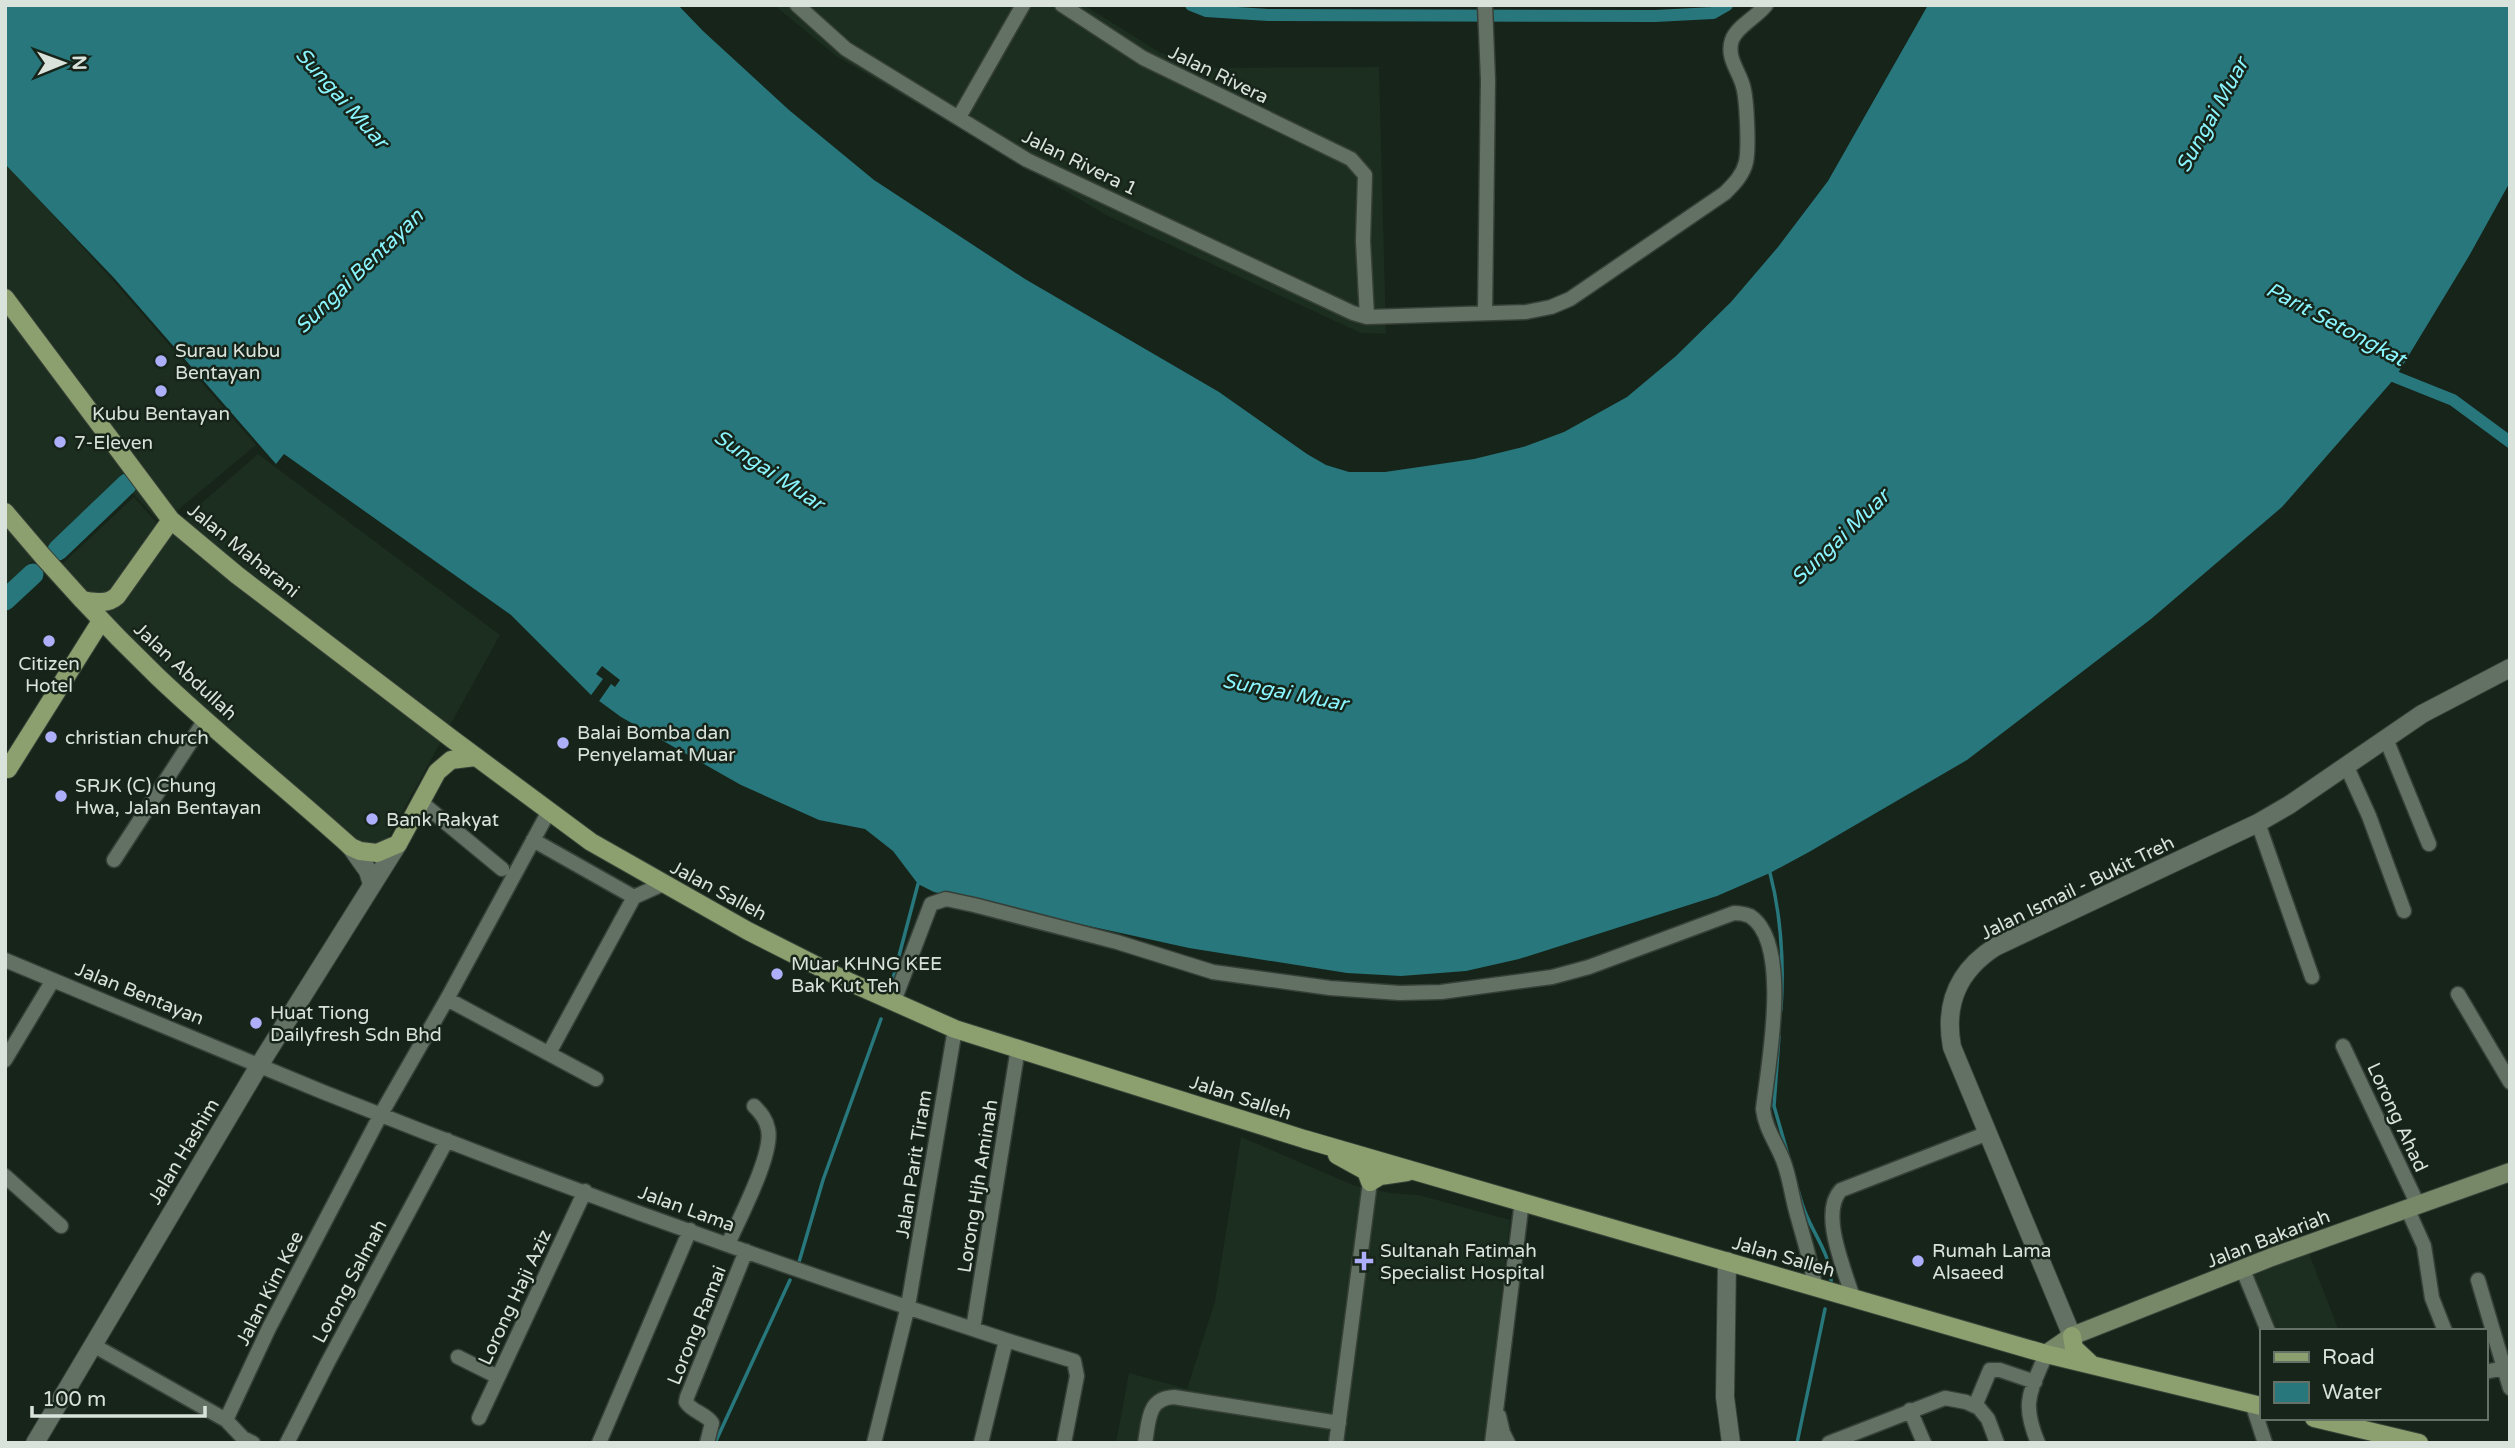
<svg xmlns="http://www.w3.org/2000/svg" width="2515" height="1448" viewBox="0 0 2515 1448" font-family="'Varela Round',sans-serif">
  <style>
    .built { fill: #1c2e1f }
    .water { fill: #27777d }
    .pier { fill: #172419 }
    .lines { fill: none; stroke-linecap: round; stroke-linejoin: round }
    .stream { stroke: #27777d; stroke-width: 3.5 }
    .canal { stroke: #27777d; stroke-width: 12 }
    .river { stroke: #27777d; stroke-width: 21 }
    .minor-casing { stroke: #374038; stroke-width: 17 }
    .tertiary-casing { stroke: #374038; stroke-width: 20 }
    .secondary-casing { stroke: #374038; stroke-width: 20 }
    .primary-casing { stroke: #374038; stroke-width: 20 }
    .minor { stroke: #627164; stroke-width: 14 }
    .tertiary { stroke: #627164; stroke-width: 18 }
    .secondary { stroke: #778869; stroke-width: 18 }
    .primary { stroke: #8c9f6e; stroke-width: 18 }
    .poi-dot { fill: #adaffb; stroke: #172419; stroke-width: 2.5 }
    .labels { text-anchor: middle; stroke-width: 5; stroke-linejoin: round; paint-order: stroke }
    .street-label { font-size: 19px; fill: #dae3db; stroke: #172419 }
    .poi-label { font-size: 19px; fill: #dae3db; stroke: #172419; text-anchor: start }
    .water-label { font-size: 21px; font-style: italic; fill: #8af5fe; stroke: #172419 }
  </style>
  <rect width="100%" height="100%" fill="#172419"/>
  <path class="built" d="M774 5H1084L1159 52 1199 68 1379 67 1386 334 1361 333 1108 216 836 56Z
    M5 162 118 286 256 445 161 524 119 478 5 587Z
    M258 454 500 635 386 841 365 846 343 830 186 692 102 611 60 566 134 497 169 537 189 514Z
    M1241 1137 1353 1185 1390 1193 1419 1195 1510 1220 1485 1443H1116L1129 1373 1187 1389 1215 1301Z
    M2308 1251 2339 1331H2273L2250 1274Z"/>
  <path class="water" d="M5 5H678L703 31 789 110 874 180 1025 279 1219 392 1307 454 1326 465 1349 472H1385L1474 459 1523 447 1564 432 1627 397 1676 356 1731 302 1778 247 1828 181 1928 5H2510V182L2469 256 2395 378 2282 507 2151 619 1967 760 1809 852 1770 873 1717 896 1519 959 1466 971 1401 976 1347 973 1189 948 934 892 918 884 893 851 865 829 819 820 741 785 621 717 591 695 511 615 284 454 276 464 114 278 5 164Z"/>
  <path class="pier" d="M602 666 620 680 615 687 611 684 597 704 589 698 603 679 596 674Z"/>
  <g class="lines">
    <path class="stream" d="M1770 873C1782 919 1784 963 1781 1010
      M891 986 918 884
      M1779 1036 1774 1106 1788 1155
      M1798 1190C1800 1197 1802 1205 1805 1212 1814 1235 1832 1257 1831 1282
      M799 1262 823 1180 881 1019
      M715 1443 790 1280
      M1797 1443 1825 1309"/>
    <path class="canal" d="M1191 5 1206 11 1268 15 1655 16 1713 13 1727 5
      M2383 372 2453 400 2510 442"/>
    <path class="river" d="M58 550 127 484
      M5 600 33 574"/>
    <g class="minor-casing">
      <path id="minor" d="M797 5 846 49 1027 160 1353 313 1367 317 1526 312 1551 307 1570 299 1725 193C1734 184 1743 175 1746 162 1749 148 1747 100 1743 86 1739 71 1726 57 1732 40 1737 26 1757 17 1766 5
        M1062 5 1143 58 1351 159 1365 175 1363 241 1367 317
        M959 117 1023 5
        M1485 313 1488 80 1485 5
        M2386 739 2429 844
        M2346 765 2369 816 2404 911
        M422 803 502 869
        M2258 823 2312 977
        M533 840 634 897
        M114 860 205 720
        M5 960C111 1004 217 1049 323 1092 548 1182 776 1265 1006 1340L981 1443
        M2458 994 2510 1082
        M447 999 596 1079
        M894 1001 931 904 946 899 974 905 1117 942 1213 972 1330 988 1400 993 1441 992 1552 977 1589 967 1734 913C1739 913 1745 914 1750 916 1792 943 1768 1066 1763 1109 1765 1128 1776 1142 1783 1160 1789 1175 1791 1191 1795 1207 1802 1234 1811 1259 1815 1287
        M2343 1046 2418 1205
        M549 1053 634 897 663 884
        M5 1060 53 980
        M5 1176 61 1226
        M2407 1208 2424 1246 2432 1298 2445 1331
        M728 1244C739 1219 774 1153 768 1129 766 1119 761 1113 754 1106
        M2243 1270 2268 1331
        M2478 1280 2510 1388
        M1853 1298C1845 1270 1819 1213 1841 1190L1988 1133
        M973 1329 1018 1048
        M1006 1340 1074 1361 1077 1376 1064 1443
        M93 1345 226 1420 243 1438 253 1443
        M458 1357 498 1377
        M2485 1372 2504 1368
        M2252 1403 2265 1443
        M1975 1406 1990 1370H2000L2035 1382
        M1910 1410 1924 1443
        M1499 1416 1503 1433 1508 1443
        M479 1418 585 1191
        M226 1420 269 1328 381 1114 447 999 549 811
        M287 1443 328 1362 447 1140
        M599 1443 690 1230
        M707 1443 712 1423C705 1413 692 1412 686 1402L687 1397 746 1251
        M874 1443 908 1306 955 1029
        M1145 1443C1149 1422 1147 1398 1174 1397L1339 1423
        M1336 1443 1370 1182
        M1492 1443 1522 1201
        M1829 1443 1945 1398 1966 1402 1979 1408 1988 1419 1997 1443
        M2038 1443C2021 1402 2030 1393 2046 1354"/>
    </g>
    <g class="tertiary-casing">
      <path id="tertiary" d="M351 847 368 871 372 884
        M1727 1261 1725 1397 1731 1443
        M2072 1336 1952 1047C1944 1004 1958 971 1995 947L2258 823 2289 805 2422 714 2510 668
        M35 1443 260 1064 398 844"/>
    </g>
    <g class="secondary-casing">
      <path id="secondary" d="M2046 1354 2072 1336 2272 1257 2510 1172"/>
    </g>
    <g class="primary-casing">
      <path id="primary" d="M5 298 171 520 237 575 452 739 591 842 748 931 845 980 955 1029 1304 1139 2046 1354 2261 1406
        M5 512C53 570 104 625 158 677 220 736 288 790 351 847L360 851 377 853 398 844 437 772 451 760 475 757
        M82 600C95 602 107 605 117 596L171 520
        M5 767 8 769 101 621
        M1337 1155 1366 1171 1370 1182 1380 1176 1407 1172
        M2072 1336 2074 1348 2090 1363
        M2314 1418 2419 1443"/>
    </g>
    <use href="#minor" class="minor"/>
    <use href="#tertiary" class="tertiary"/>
    <use href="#secondary" class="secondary"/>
    <use href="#primary" class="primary"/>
  </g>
  <g class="poi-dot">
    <circle cx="161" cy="361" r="7"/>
    <circle cx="161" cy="391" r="7"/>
    <circle cx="60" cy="442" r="7"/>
    <circle cx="49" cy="641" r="7"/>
    <circle cx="51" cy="737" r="7"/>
    <circle cx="563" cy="743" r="7"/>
    <circle cx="61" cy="796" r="7"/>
    <circle cx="372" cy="819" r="7"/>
    <circle cx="777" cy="974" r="7"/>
    <circle cx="256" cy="1023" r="7"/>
    <path d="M1360.5 1250.5h7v7h7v7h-7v7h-7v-7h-7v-7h7z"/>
    <circle cx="1918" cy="1261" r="7"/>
  </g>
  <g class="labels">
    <g class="street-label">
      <text transform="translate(1219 74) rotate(26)" y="7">Jalan Rivera</text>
      <text transform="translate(1080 162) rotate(26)" y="7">Jalan Rivera 1</text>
      <text transform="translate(244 550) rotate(39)" y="7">Jalan Maharani</text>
      <text transform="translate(186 671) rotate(43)" y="7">Jalan Abdullah</text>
      <text transform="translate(2077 887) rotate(-26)" y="7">Jalan Ismail - Bukit Treh</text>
      <text transform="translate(719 890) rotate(28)" y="7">Jalan Salleh</text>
      <text transform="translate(140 993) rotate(22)" y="7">Jalan Bentayan</text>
      <text transform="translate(1241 1097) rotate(18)" y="7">Jalan Salleh</text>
      <text transform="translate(2398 1117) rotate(65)" y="7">Lorong Ahad</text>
      <text transform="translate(183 1151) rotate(-59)" y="7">Jalan Hashim</text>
      <text transform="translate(913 1164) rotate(-81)" y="7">Jalan Parit Tiram</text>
      <text transform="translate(977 1186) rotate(-81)" y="7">Lorong Hjh Aminah</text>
      <text transform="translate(687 1208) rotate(20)" y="7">Jalan Lama</text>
      <text transform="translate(2268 1238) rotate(-21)" y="7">Jalan Bakariah</text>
      <text transform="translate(1784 1256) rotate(16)" y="7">Jalan Salleh</text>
      <text transform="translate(349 1281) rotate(-62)" y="7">Lorong Salmah</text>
      <text transform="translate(269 1288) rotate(-63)" y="7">Jalan Kim Kee</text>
      <text transform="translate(514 1297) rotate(-65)" y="7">Lorong Haji Aziz</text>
      <text transform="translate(696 1325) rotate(-68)" y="7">Lorong Ramai</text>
    </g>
    <g class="poi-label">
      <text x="175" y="357">Surau Kubu<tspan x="175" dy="22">Bentayan</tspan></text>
      <text x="161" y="420" text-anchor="middle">Kubu Bentayan</text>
      <text x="74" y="449">7-Eleven</text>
      <text x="49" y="670" text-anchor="middle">Citizen<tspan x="49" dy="22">Hotel</tspan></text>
      <text x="577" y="739">Balai Bomba dan<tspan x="577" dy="22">Penyelamat Muar</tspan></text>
      <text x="65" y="744">christian church</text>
      <text x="75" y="792">SRJK (C) Chung<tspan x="75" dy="22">Hwa, Jalan Bentayan</tspan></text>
      <text x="386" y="826">Bank Rakyat</text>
      <text x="791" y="970">Muar KHNG KEE<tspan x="791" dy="22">Bak Kut Teh</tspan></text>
      <text x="270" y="1019">Huat Tiong<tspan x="270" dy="22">Dailyfresh Sdn Bhd</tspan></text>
      <text x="1380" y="1257">Sultanah Fatimah<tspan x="1380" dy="22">Specialist Hospital</tspan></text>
      <text x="1932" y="1257">Rumah Lama<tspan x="1932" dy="22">Alsaeed</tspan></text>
    </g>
    <g class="water-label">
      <text transform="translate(342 98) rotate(48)" y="7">Sungai Muar</text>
      <text transform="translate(2212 115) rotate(-61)" y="7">Sungai Muar</text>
      <text transform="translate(359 271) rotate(-44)" y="7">Sungai Bentayan</text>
      <text transform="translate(2336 324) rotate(28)" y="7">Parit Setongkat</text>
      <text transform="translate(769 470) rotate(34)" y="7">Sungai Muar</text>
      <text transform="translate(1840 537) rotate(-44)" y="7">Sungai Muar</text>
      <text transform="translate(1285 692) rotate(11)" y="7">Sungai Muar</text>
    </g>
  </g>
  <rect width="2515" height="1448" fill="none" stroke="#dae3db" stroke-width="14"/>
  <rect x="2260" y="1329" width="228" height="91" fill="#172419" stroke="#657067" stroke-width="2"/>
  <rect x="2274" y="1352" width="35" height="10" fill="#8c9f6e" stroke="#657067" stroke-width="2"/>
  <text x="2322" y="1364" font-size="21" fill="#dae3db">Road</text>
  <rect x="2274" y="1382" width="35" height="21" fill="#27777d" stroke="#657067" stroke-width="2"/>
  <text x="2322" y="1399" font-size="21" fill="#dae3db">Water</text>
  <g transform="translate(63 63) rotate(89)" stroke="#172419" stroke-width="5" paint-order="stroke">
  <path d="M0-5L12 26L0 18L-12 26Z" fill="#dae3db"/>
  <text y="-10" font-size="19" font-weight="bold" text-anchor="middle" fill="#dae3db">N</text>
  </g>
  <path d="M32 1406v10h173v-10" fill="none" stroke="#dae3db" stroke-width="3.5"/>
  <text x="42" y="1406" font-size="21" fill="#dae3db" stroke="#172419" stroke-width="5" paint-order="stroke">100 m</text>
</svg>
